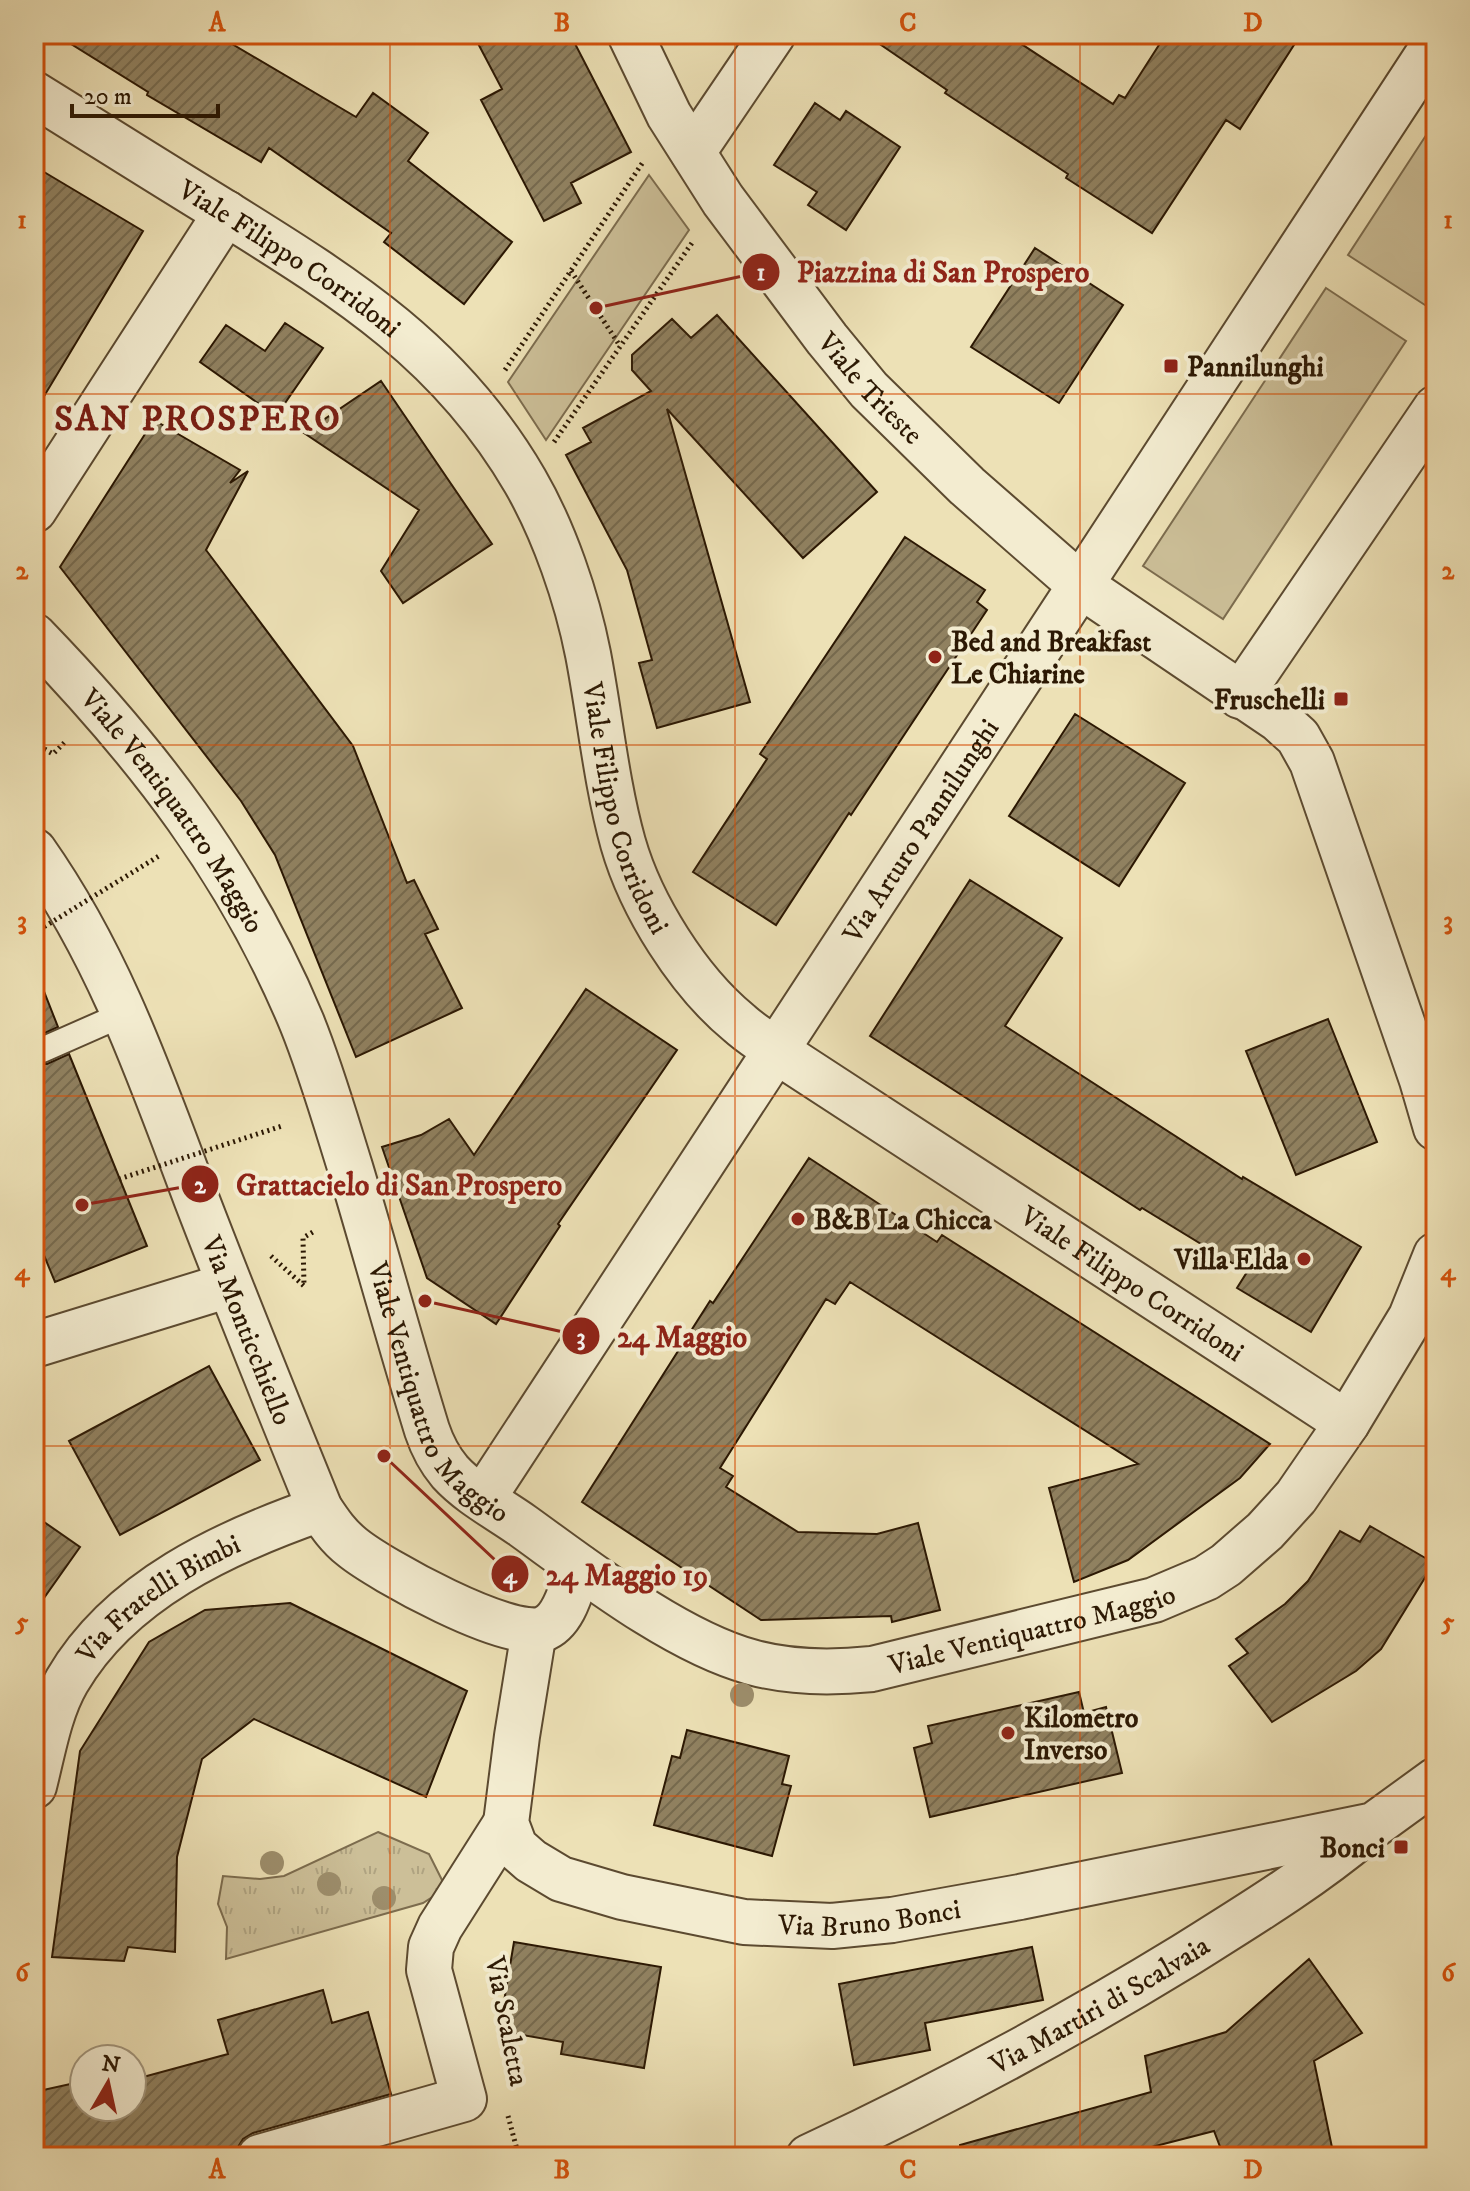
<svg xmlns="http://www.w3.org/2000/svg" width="1470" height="2191" viewBox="0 0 1470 2191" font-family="'IM FELL DW Pica',serif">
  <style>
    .green { fill: #ccbf98; stroke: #7c6c4e; stroke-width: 2 }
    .park { fill: url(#park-tufts); stroke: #7c6c4e; stroke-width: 2 }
    .building { fill: url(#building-hatch); stroke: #2c1803; stroke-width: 2 }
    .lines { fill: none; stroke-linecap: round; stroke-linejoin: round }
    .lane-casing { stroke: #5c4a30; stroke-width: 28 }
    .street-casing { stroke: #5c4a30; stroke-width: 48 }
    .path { stroke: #2c1803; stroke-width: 5; stroke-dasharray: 2 4; stroke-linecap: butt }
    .lane { stroke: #f3ecd0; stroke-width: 24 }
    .street { stroke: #f3ecd0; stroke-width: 44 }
    .path-bridge { stroke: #2c1803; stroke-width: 5; stroke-dasharray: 2 4; stroke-linecap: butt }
    .tree { fill: #9d8e6c }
    .grid { fill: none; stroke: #d5520b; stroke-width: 2; stroke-opacity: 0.55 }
    .poi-dot { fill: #8f2418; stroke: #f3ecd0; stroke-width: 3 }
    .labels { text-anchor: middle; stroke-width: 8; stroke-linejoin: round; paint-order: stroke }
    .street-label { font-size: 28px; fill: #2c1803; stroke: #f3ecd0 }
    .poi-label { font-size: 28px; font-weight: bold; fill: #2c1803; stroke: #f3ecd0; text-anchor: start }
    .district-label { font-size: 36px; font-weight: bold; letter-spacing: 2px; fill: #7a1f14; stroke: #f3ecd0 }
    .leader { fill: none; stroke: #8f2418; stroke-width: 3 }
    .callout-dot { fill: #8f2418; stroke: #f3ecd0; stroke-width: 3 }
    .mark-label { font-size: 24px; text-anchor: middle; font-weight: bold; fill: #fff }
    .callout-label { font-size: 30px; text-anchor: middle; font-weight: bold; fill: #8f2418; stroke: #f3ecd0; stroke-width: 8; stroke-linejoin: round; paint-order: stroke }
    .neatline { fill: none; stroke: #d5520b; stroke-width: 3 }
    .grid-label { font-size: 26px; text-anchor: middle; font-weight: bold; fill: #d5520b }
  </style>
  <defs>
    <pattern id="park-tufts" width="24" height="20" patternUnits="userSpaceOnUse" patternTransform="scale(2)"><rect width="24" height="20" fill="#ccbf98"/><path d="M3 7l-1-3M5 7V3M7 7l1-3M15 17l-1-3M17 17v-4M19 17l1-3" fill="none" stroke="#afa381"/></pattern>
    <pattern id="building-hatch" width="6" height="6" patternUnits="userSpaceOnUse" patternTransform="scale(2)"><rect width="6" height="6" fill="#908160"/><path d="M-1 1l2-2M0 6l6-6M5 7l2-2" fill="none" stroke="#76694d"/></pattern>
  </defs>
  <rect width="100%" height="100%" fill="#ede1b6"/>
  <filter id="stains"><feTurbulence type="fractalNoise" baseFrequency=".0025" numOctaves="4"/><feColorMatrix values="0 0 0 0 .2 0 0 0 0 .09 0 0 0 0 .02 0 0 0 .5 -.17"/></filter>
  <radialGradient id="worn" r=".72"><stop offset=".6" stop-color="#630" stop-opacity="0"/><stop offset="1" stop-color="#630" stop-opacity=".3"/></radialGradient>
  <path class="green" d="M1436 120V296L1428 307 1348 255Z
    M649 175 689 230 546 440 508 382Z
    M1326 288 1406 341 1223 619 1143 566Z"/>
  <path class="park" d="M378 1832 429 1854 444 1884 437 1894 423 1903 226 1959 227 1927 218 1904 223 1876 260 1879 284 1876Z"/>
  <path class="building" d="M55 34H215L356 117 373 93 428 133 408 161 512 242 464 304 384 242 391 233 269 148 261 162 147 95 148 92Z
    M473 34H570L631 152 571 183 581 203 544 221 481 100 502 89Z
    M865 34H1006L1113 104 1119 95 1125 98 1166 34H1301L1240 129 1226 120 1152 233 1066 178 1068 174 945 93 947 90Z
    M815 103 840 120 846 111 900 147 846 230 808 205 817 192 774 165Z
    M34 166 143 231 34 413Z
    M1035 248 1123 305 1059 403 971 347Z
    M717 315 877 492 803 558 667 409 750 702 657 728 639 663 652 660 627 570 566 455 591 442 583 428 651 391 632 370V355L672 319 691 338Z
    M285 323 323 348 276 416 200 362 226 325 265 351Z
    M381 381 492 544 403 603 381 571 419 510 304 433Z
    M154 420 240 470 230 483 248 471 206 550 353 746 407 883 414 880 438 929 425 934 462 1008 356 1057 275 855 241 801 60 567Z
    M905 537 985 590 977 602 987 610 851 815 849 813 776 925 693 872 767 759 760 754Z
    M1075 714 1185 783 1119 886 1009 816Z
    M970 880 1062 938 1005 1026 1242 1179 1243 1177 1361 1247 1311 1332 1237 1288 1247 1272 1142 1208 1140 1210 870 1036Z
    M36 971 58 1027 34 1038V972Z
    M586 989 677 1050 558 1224 560 1226 496 1324 427 1278 382 1147 421 1135 449 1119 474 1155Z
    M1328 1019 1377 1142 1296 1175 1246 1051Z
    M69 1054 147 1246 55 1282 34 1231V1063L47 1064Z
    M809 1158 937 1242 942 1235 1270 1444 1240 1478 1128 1560 1074 1582 1049 1488 1138 1464 850 1282 835 1304 826 1299 720 1468 733 1476 726 1487 798 1532 877 1534 918 1523 940 1610 892 1622 891 1616 761 1620 582 1502 710 1301 713 1303Z
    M209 1366 260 1460 120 1535 69 1441Z
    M34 1515 80 1547 34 1612Z
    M1370 1526 1434 1563 1381 1649 1356 1671 1272 1722 1229 1666 1248 1653 1236 1639 1285 1604 1308 1581 1340 1531 1360 1542Z
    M290 1603 467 1691 426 1797 254 1719 202 1759 177 1857 175 1952 128 1947 124 1961 52 1957 80 1751 149 1642 205 1610Z
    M1079 1692 1084 1713 1106 1707 1122 1773 930 1817 914 1748 932 1743 928 1726Z
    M687 1730 789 1756 782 1784 791 1786 772 1856 654 1825 672 1756 680 1758Z
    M514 1942 661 1967 644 2068 561 2054 563 2042 499 2031Z
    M1032 1947 1043 2000 925 2023 930 2050 854 2065 839 1984Z
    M1309 1959 1362 2033 1314 2061 1334 2157H1224L1214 2131 1113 2157H961L960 2145 1151 2092 1145 2056 1226 2032Z
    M323 1990 332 2023 368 2012 391 2094 253 2133 243 2139 238 2147 201 2157H45L34 2108V2092L84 2081V2107H132V2080L228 2054 218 2020Z"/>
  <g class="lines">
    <g class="lane-casing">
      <path id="lane" d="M42 1050 126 1013"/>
    </g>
    <g class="street-casing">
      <g id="street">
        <path id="s1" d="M630 34 669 115 723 200 827 339 869 390 967 486 1080 585 1278 719 1298 737 1312 762 1422 1080 1436 1128"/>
        <path id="s2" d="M34 94C97 133 160 173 224 212 346 288 450 352 525 481 554 531 577 598 588 654 600 716 606 782 623 843 641 906 688 981 739 1023 750 1033 763 1041 775 1050L1347 1423"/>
        <path d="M693 152 773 34"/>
        <path d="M34 510 226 213"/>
        <path id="s3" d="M34 636C147 753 239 871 302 1023 321 1070 335 1119 350 1167 376 1254 400 1342 427 1430 432 1445 439 1459 450 1472 470 1494 499 1509 523 1526 587 1572 675 1641 751 1662 790 1673 832 1673 872 1669L1154 1600 1206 1578 1226 1565 1265 1531 1296 1497 1347 1423 1411 1317 1436 1255"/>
        <path d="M1240 696 1436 408"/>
        <path id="s4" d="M34 851C110 959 150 1076 196 1198 236 1302 278 1406 320 1509 330 1524 338 1536 352 1547 380 1570 509 1641 543 1629 565 1621 572 1586 579 1567"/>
        <path d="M34 1345 229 1285"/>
        <path id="s5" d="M483 1498 1436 42"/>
        <path id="s6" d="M534 1631 517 1736 506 1823 515 1847 531 1861 561 1879 622 1897 744 1922 832 1926 892 1920 1020 1897 1374 1825 1436 1780"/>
        <path id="s7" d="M34 1786C43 1751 49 1712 67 1681 120 1590 225 1542 320 1509"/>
        <path d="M260 2157 464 2099 429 1970 431 1947 440 1927 506 1823"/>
        <path id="s8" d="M809 2157C938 2097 1063 2030 1184 1956 1246 1917 1309 1879 1365 1832"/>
      </g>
    </g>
    <path class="path" d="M571 271 620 346
      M505 370 643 162
      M554 442 694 240
      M34 743 53 754 65 742
      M271 1256 304 1286 303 1238 316 1230
      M508 2116 519 2157"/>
    <use href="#lane" class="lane"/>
    <use href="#street" class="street"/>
    <path class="path-bridge" d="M34 933 159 856
      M119 1179 282 1126"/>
  </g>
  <g class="tree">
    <circle cx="742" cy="1695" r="12"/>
    <circle cx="272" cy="1863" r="12"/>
    <circle cx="329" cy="1884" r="12"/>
    <circle cx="384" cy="1898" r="12"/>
  </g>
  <path class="grid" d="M390 34V2157M735 34V2157M1080 34V2157M34 394H1436M34 745H1436M34 1096H1436M34 1446H1436M34 1796H1436"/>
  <g class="poi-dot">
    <rect x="1163" y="358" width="16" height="16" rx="4"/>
    <circle cx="935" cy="657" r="8"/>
    <rect x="1333" y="691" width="16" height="16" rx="4"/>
    <circle cx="798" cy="1219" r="8"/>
    <circle cx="1304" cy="1259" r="8"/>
    <circle cx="1008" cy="1733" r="8"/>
    <rect x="1393" y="1839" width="16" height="16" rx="4"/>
  </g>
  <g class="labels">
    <g class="street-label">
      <text dy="10" stroke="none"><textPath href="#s2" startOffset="304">Viale Filippo Corridoni</textPath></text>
      <text dy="10" stroke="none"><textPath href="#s1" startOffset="430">Viale Trieste</textPath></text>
      <text dy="10" stroke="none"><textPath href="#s2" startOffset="976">Viale Filippo Corridoni</textPath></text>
      <text dy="10" stroke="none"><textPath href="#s3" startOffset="224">Viale Ventiquattro Maggio</textPath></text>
      <text dy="10" stroke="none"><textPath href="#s5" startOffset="798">Via Arturo Pannilunghi</textPath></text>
      <text dy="10" stroke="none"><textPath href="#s2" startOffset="1698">Viale Filippo Corridoni</textPath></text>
      <text dy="10" stroke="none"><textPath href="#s4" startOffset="526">Via Monticchiello</textPath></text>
      <text dy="10" stroke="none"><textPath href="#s3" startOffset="872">Viale Ventiquattro Maggio</textPath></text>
      <text dy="10" stroke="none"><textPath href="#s7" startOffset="236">Via Fratelli Bimbi</textPath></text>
      <text dy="10" stroke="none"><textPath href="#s3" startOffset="1592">Viale Ventiquattro Maggio</textPath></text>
      <text dy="10" stroke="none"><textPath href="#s6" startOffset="590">Via Bruno Bonci</textPath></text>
      <text dy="10" stroke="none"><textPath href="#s8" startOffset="328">Via Martiri di Scalvaia</textPath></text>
      <text transform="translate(508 2021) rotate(79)" y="10">Via Scaletta</text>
    </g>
    <g class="poi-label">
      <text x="1187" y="376">Pannilunghi</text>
      <text x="951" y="651">Bed and Breakfast<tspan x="951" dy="32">Le Chiarine</tspan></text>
      <text x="1325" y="709" text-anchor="end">Fruschelli</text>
      <text x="814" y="1229">B&amp;B La Chicca</text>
      <text x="1288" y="1269" text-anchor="end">Villa Elda</text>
      <text x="1024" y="1727">Kilometro<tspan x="1024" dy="32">Inverso</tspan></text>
      <text x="1385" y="1857" text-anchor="end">Bonci</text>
    </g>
    <g class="district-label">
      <text x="198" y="430">SAN PROSPERO</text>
    </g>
  </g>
  <path class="leader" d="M596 308L761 272M82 1205L200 1184M425 1301L581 1336M384 1456L510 1574"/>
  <g class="callout-dot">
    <circle cx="596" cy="308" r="8"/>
    <circle cx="82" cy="1205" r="8"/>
    <circle cx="425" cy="1301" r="8"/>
    <circle cx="384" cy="1456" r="8"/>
    <circle cx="761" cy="272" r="20"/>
    <circle cx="200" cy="1184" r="20"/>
    <circle cx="581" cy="1336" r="20"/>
    <circle cx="510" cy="1574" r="20"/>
  </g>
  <g class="mark-label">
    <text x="761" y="280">1</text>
    <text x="200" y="1193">2</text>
    <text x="581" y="1345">3</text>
    <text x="510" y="1583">4</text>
  </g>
  <g class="callout-label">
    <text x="943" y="282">Piazzina di San Prospero</text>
    <text x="399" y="1195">Grattacielo di San Prospero</text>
    <text x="682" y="1347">24 Maggio</text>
    <text x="627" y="1585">24 Maggio 19</text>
  </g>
  <rect width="1470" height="2191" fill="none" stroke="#ede1b6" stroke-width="88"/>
  <g transform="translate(108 2083) rotate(9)"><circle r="38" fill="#f3ecd0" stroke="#a3977e" stroke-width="2"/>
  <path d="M0-6L14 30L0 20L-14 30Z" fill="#8f2418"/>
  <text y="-12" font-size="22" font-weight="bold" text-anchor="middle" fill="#2c1803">N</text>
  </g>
  <path d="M72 104v12h146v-12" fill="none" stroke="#2c1803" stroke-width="4"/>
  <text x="84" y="104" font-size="24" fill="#2c1803" stroke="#f3ecd0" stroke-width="6" paint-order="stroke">20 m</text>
  <rect x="44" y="44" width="1382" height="2103" class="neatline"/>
  <g class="grid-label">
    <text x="217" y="31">A</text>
    <text x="562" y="31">B</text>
    <text x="908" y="31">C</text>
    <text x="1253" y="31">D</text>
    <text x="22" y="228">1</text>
    <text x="1448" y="228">1</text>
    <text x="22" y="579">2</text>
    <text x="1448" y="579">2</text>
    <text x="22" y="929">3</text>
    <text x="1448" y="929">3</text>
    <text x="22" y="1280">4</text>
    <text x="1448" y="1280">4</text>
    <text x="22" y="1630">5</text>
    <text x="1448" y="1630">5</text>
    <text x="22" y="1981">6</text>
    <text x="1448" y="1981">6</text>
    <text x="217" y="2178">A</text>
    <text x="562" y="2178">B</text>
    <text x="908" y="2178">C</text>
    <text x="1253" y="2178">D</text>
  </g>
  <rect width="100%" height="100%" filter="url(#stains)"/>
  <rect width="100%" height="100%" fill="url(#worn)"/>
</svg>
